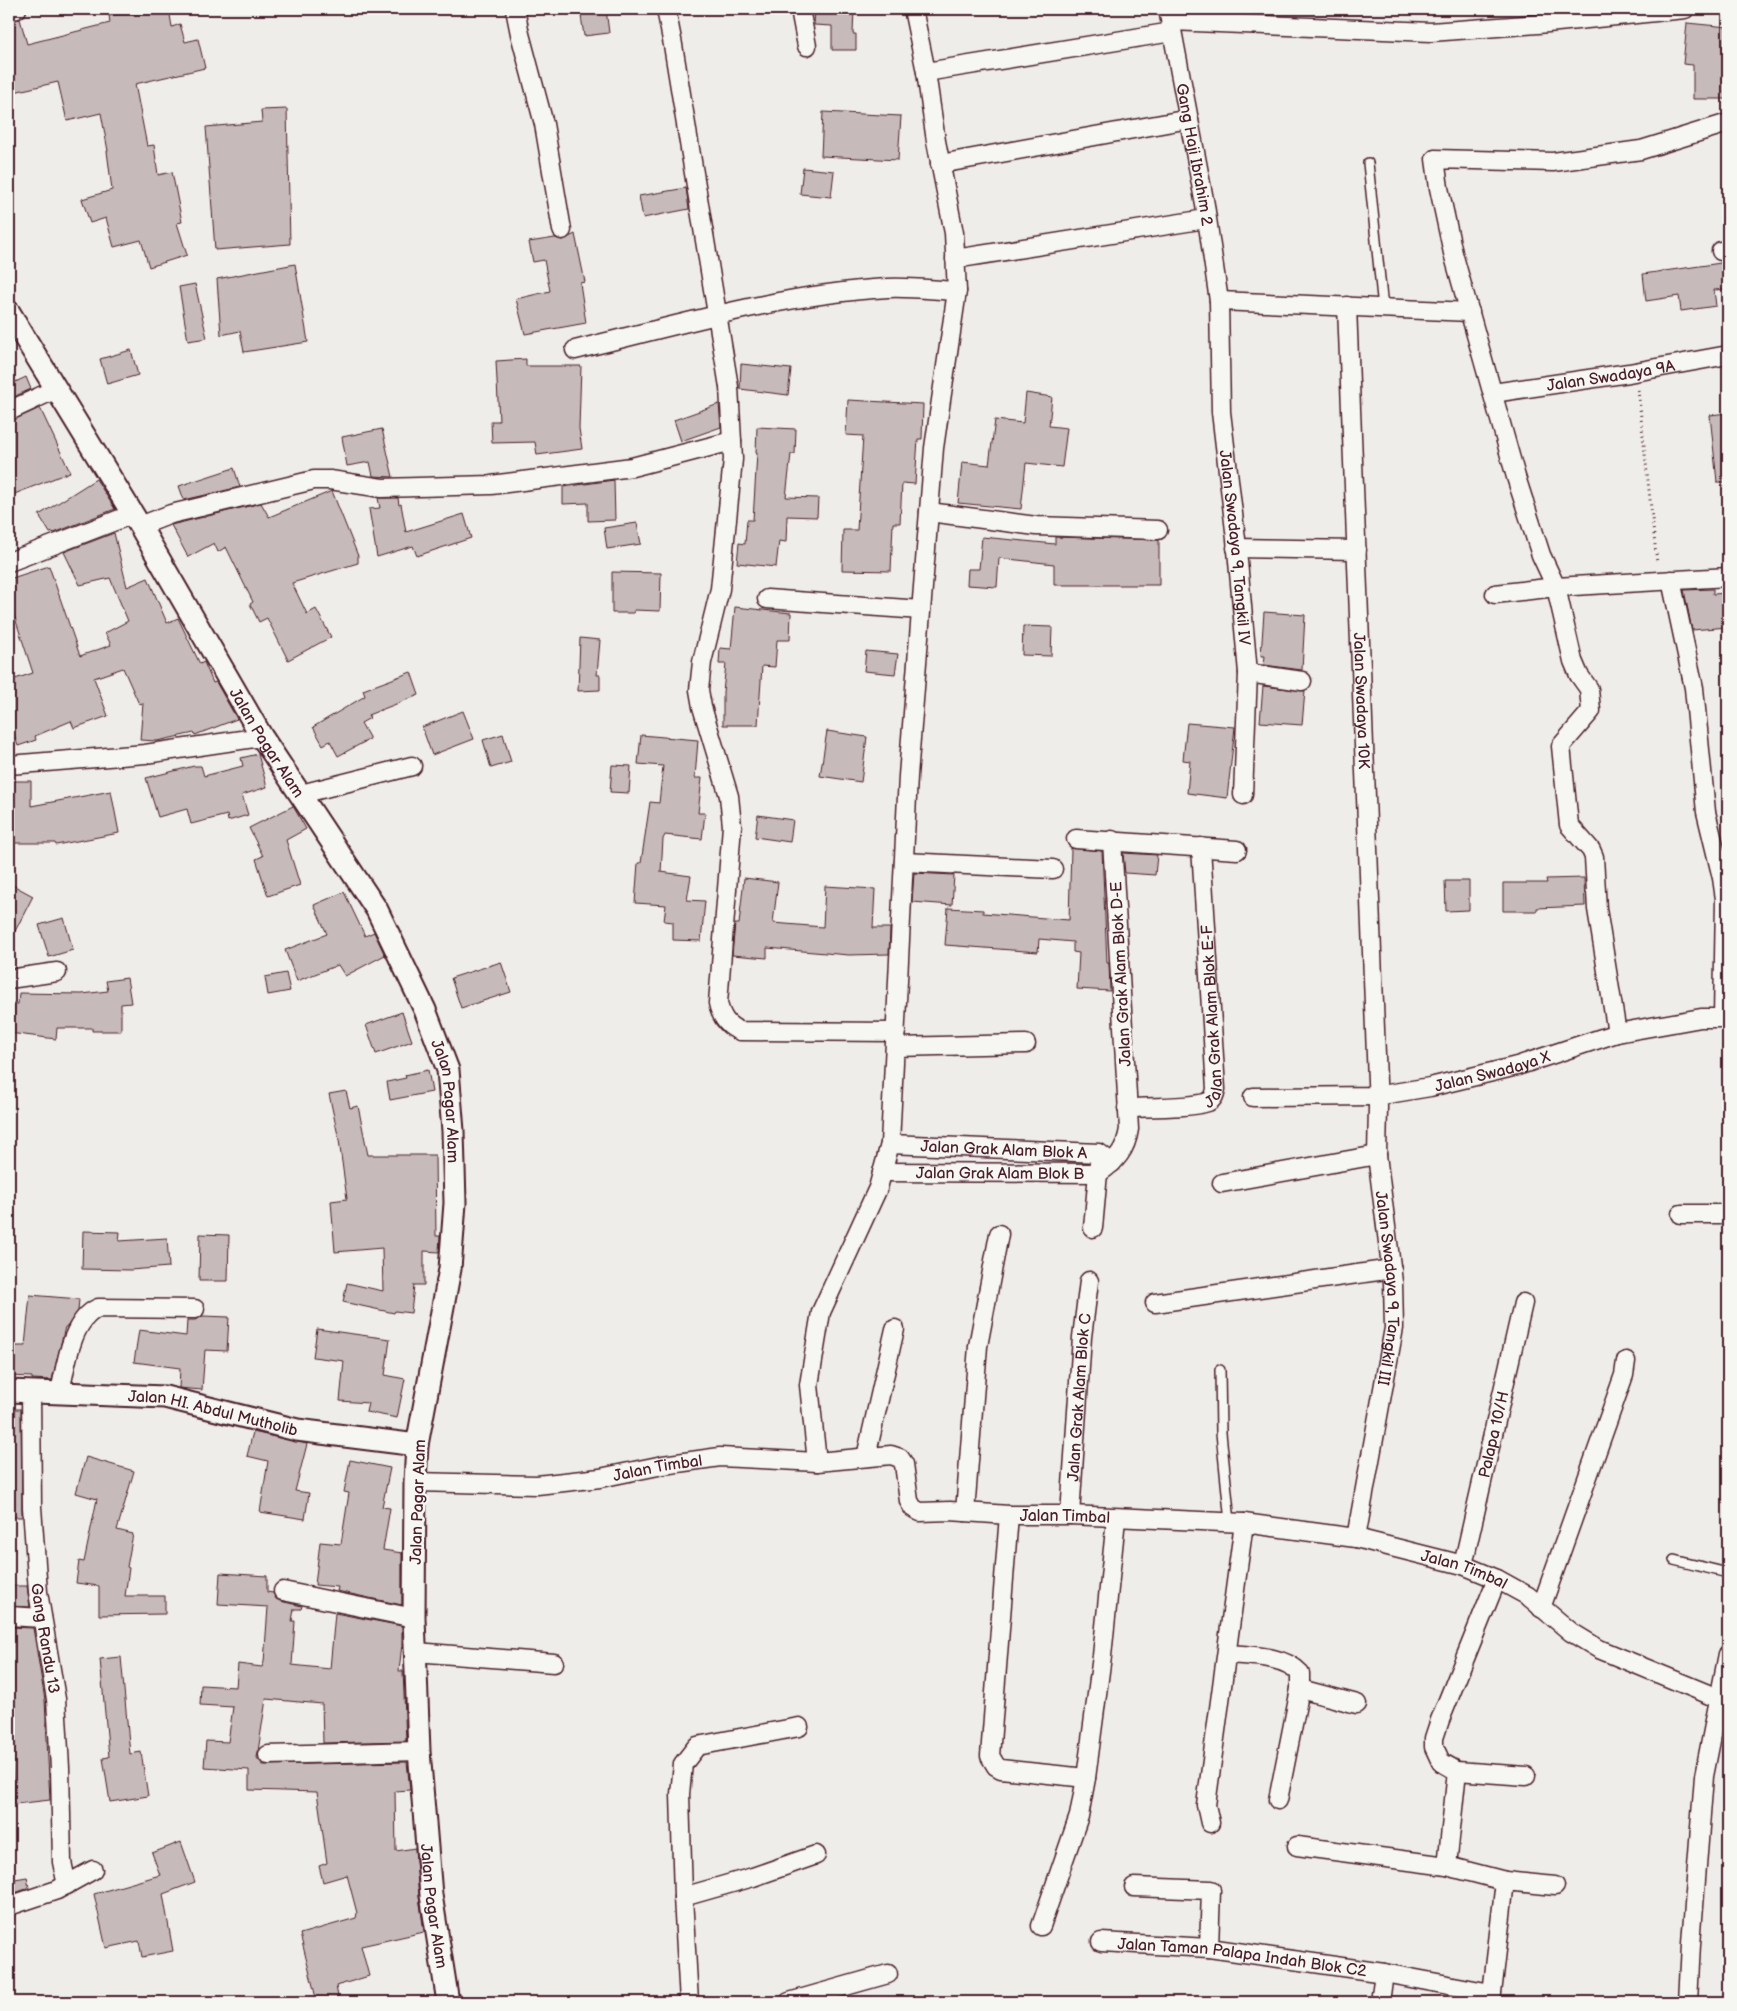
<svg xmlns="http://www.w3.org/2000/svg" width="1737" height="2011" viewBox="0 0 1737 2011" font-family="'Balsamiq Sans',sans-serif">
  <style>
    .building { fill: #c6babb; stroke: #4a1f2b }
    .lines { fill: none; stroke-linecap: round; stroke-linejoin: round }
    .service-casing { stroke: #4a1f2b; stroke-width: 12 }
    .minor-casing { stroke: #4a1f2b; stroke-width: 21 }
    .tertiary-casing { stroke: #4a1f2b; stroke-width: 25 }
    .path { stroke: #4a1f2b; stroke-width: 3; stroke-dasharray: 1 4; stroke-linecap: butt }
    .service { stroke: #f6f6f2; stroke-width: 9 }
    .minor { stroke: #f6f6f2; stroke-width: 18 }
    .tertiary { stroke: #f6f6f2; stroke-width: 21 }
    .labels { text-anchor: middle; stroke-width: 5; stroke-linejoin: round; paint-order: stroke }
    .street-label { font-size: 16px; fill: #4a1f2b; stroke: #f6f6f2 }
  </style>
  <rect width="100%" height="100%" fill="#efedea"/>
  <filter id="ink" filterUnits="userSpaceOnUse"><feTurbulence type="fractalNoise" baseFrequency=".02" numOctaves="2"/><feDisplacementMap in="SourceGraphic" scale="10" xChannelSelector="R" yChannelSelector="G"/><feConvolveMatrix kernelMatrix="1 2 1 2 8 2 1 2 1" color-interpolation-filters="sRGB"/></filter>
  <g filter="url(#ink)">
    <path class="building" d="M147 9H169L172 27 180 24 185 42 198 39 205 68 135 84 147 146 154 145 158 175 172 172 182 222 177 223 187 255 149 267 141 240 114 247 106 218 90 223 82 199 112 190 107 151H108L101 113 67 121 58 82 14 92 9 71V21L20 19 27 44 110 23 109 15 147 13Z
      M580 9H606L609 33 584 36Z
      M815 9H854L853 34H856V50H832V26L814 25Z
      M1687 23 1728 27V99H1693V65L1683 64Z
      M287 109 290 244 215 250 206 127 262 122 261 110Z
      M823 112 901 116 898 160 821 156Z
      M803 168 834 171 831 197 800 194Z
      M686 188 689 209 643 218 639 196Z
      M575 234 585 282 580 283 586 323 525 334 516 299 550 291 544 260 533 262 529 242 555 238 563 240Z
      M1728 262V289L1714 290 1716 306 1681 311 1679 296 1646 301 1643 274Z
      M295 264 308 342 244 352 240 331 221 335 217 279Z
      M195 284 207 338 188 341 179 287Z
      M131 350 138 375 107 384 100 359Z
      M526 359V366H581L579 428 582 449 537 455 535 442 492 443 491 421H499L496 361Z
      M741 364 791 369 788 395 740 389Z
      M26 377 31 389 9 399V385Z
      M1026 393 1052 397 1049 426 1067 428 1062 467 1026 463 1021 509 958 503 962 462 989 465 995 420 1023 423Z
      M848 400 923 404 922 439H918L915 484 902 483 900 523H893L891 571 842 570 843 530H857L863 436 846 435Z
      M719 404 721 427 681 441 674 420Z
      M40 408 70 472 12 495 9 486V422Z
      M1728 413V482H1717L1710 415Z
      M757 427 796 429 795 454H791L786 497 818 498 817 517 787 516 786 542 779 541 776 567 737 563 739 543 745 544 747 520H753L757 453H756Z
      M382 429 393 477 373 476 370 462 347 466 342 437Z
      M234 468 240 487 184 500 179 486Z
      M96 479 115 509 54 533 53 532 50 533 39 515Z
      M614 480 615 520 588 521V503L563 504V487Z
      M332 491 358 556V563L292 583 307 614 316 609 331 637 288 660 267 618 259 622 250 604 253 602 226 547 218 552 214 543 188 557 171 525 261 503 269 517Z
      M378 498H398L399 505 401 504 406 532 464 514 471 538 417 556 413 546 377 557 369 509 380 508Z
      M637 523 641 544 607 549 604 528Z
      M114 533 127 587 148 578 167 623 178 618 200 664 204 662 213 683 216 682 237 719 195 735 194 733 157 741 140 740 143 703 139 704 123 668 94 678 108 716 74 728 71 721 35 736 36 740 18 746 9 720V681L33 673 13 612 9 613V579L49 566 80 656 111 645 105 633 128 621 110 578 80 585 64 552Z
      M982 537 1055 544V537L1159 540V585H1054V564L999 558 997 587 967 585 968 569H979Z
      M612 572 661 573 660 611 634 610V613H612Z
      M1713 589V594L1728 593V627L1692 630 1684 590Z
      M735 607 791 613 790 640H777L775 667 762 666 758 725H723V692L726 664H719L720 648 731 649Z
      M1264 612 1305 615 1302 670 1264 665 1265 656H1261Z
      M1023 626 1052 627 1051 656 1022 655Z
      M580 638 600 640 597 675H600V690L578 691Z
      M866 651 898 654 895 674 864 671Z
      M411 672 419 695 368 715 370 718 361 723 370 739 338 756 330 741 323 745 313 727 365 696 363 690Z
      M1263 686 1305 691 1302 725 1260 722Z
      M463 711 474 739 432 755 422 727Z
      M1187 723 1235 727 1227 798 1187 793 1190 761 1183 760Z
      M827 731 867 737 861 782 820 776Z
      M503 734 511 762 491 768 483 740Z
      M641 735 698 740 695 778H702L698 813H705L702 839 665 835 663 839 661 872 691 876 687 900 705 901 701 941 673 940V922L664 921 666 905 635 903 638 863H641L650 802 659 803 663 766 638 764Z
      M258 754 267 787 242 795 248 815 228 821 227 815 191 824 187 809 158 817 146 778 194 766H201L204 776 243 766 241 758Z
      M612 765 631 766 629 793 610 792Z
      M9 781H31V806L111 791 119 833 56 845 55 843H9Z
      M293 806 306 829 286 840 300 885 268 896 256 859 263 856 249 828Z
      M758 815 793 820 790 842 755 837Z
      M1071 848 1102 851 1107 963H1109L1110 991 1077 989 1079 953 1073 952V942L1039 939 1038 952 945 945 948 908 983 910V913L1069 920Z
      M1123 853 1157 855 1155 875 1125 873Z
      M914 873 954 875 952 905 912 902Z
      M744 878 778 882 773 923 823 927 825 886 875 889 873 928H890L889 954 849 955 767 948V958L732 955 735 924H739Z
      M1584 878 1585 906 1537 908V911H1503V883H1547L1546 879Z
      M1445 881H1469V910L1446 911Z
      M9 883 33 896 9 943Z
      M344 892 365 936 374 932 385 955 345 976 338 965 297 981 285 950 327 934 314 905Z
      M64 918 73 950 49 957 39 925Z
      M501 962 511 992 461 1008 451 978Z
      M286 973 290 991 268 995 265 977Z
      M127 978 131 1003 121 1004V1031H92V1028H57L56 1039 9 1033V1004H18L19 993 82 994 108 991 106 981Z
      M402 1012 412 1041 376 1054 366 1025Z
      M428 1070 432 1092 390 1100 387 1082 406 1078 405 1075Z
      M346 1091 350 1108 358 1106 368 1155H435L436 1236H440L439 1252 424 1251V1285H414L411 1313 395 1311 394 1313 343 1302 347 1283 383 1291 382 1248 335 1252 331 1201 347 1199 339 1140 329 1094Z
      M83 1231 120 1232 119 1241 167 1238 169 1267 130 1270 82 1269Z
      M200 1234 229 1235 228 1281H199Z
      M30 1295 79 1299 78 1311 67 1327H65L52 1380 32 1379V1377L9 1376V1346H25Z
      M203 1316 229 1317 227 1351 205 1350 202 1390 179 1388 180 1368 134 1362 139 1330 186 1336 187 1320H195Z
      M317 1329 390 1339 385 1375 405 1379 397 1418 366 1412 368 1403 340 1401 344 1361 313 1357Z
      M9 1409H21L22 1517H9Z
      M253 1432 307 1444 295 1491 309 1493 305 1519 260 1512 268 1461 247 1456Z
      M86 1457 134 1471 117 1530 133 1534 127 1567 129 1568 125 1596H165V1614L99 1615V1586L76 1583 79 1561 84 1562 97 1499 76 1493Z
      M350 1460 390 1468 382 1507 390 1508 383 1550 402 1553V1605L337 1591 338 1587 315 1585 320 1542 341 1544 349 1493 344 1492Z
      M220 1573 267 1576V1592L273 1593 276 1599 280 1601 302 1606 301 1609H294L292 1621H295L292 1665 330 1669 335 1613 402 1626V1644L399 1671H403L406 1741 323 1743 322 1704 266 1699 257 1758 263 1765 407 1762 410 1790 395 1791 396 1851 415 1848 419 1896 424 1932 361 1946 369 1976 336 1986 339 2002H317L300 1934 356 1918 357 1913 347 1875 323 1882 319 1866 327 1863 317 1792 249 1790V1770L204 1767 206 1741 228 1742 233 1707 200 1705 201 1685 236 1687 238 1664 262 1667 264 1662 268 1607 218 1604Z
      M9 1586H27L30 1607 9 1606Z
      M9 1627 33 1628 45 1700 50 1800 15 1804 9 1736Z
      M121 1657 130 1754 141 1752 148 1796 110 1802 103 1758 109 1757 100 1659Z
      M181 1842 195 1882 163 1894 173 1951 142 1957 139 1941 106 1948 94 1894 160 1875 152 1853Z
      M27 1877 29 1888 9 1895V1880Z"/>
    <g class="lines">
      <g class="service-casing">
        <path id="service" d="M1368 163 1383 308
          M1220 1370 1221 1433 1230 1522
          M1674 1560 1728 1573"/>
      </g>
      <g class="minor-casing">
        <g id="minor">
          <path d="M515 9 520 34 544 124 562 230"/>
          <path d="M666 9 673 45 729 387 733 459 720 589 702 662 699 690 702 707 729 796 732 826 718 1003C721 1017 727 1026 740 1031L896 1032"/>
          <path d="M800 9 807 46"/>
          <path id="s1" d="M1168 9 1205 205 1219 301 1221 412 1236 539 1248 673 1243 795"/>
          <path d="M9 11 17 9"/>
          <path d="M1171 21 1431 32 1538 24 1685 9"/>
          <path d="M926 72 1172 32"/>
          <path d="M940 164 1189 119"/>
          <path d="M1721 251 1728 250"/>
          <path d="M955 259 1206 219"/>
          <path d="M1219 301 1470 312"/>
          <path id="s2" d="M1347 306 1378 1107 1377 1155 1393 1282 1394 1328 1356 1538"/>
          <path d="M575 350C678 325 782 294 888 288 911 287 934 290 957 291"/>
          <path id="s3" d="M1493 393 1629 373 1728 355"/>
          <path d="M9 411 56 389"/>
          <path d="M929 512 1036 526 1158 530"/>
          <path d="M140 526 171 514 314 480H330L382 488 491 485 632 467 732 441"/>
          <path d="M1236 548 1357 550"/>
          <path d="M9 562 133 514"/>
          <path d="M1671 580 1694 688 1706 812 1722 878 1725 899 1723 1018"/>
          <path d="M1495 594 1556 587 1728 577"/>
          <path d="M767 599 921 610"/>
          <path d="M1248 673 1302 681"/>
          <path d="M9 765 145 754 262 737"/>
          <path d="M301 794 412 766"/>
          <path d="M1076 839 1237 850"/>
          <path d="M904 862 1053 869"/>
          <path d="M9 979 57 972"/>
          <path d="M1617 1033 1597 909 1594 857 1591 850 1569 825 1561 746 1591 711 1589 689 1579 675 1573 661 1556 587 1541 555 1516 477 1453 253 1439 188 1435 159 1553 162 1641 150 1728 123"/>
          <path d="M896 1047 1026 1044"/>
          <path id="s4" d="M1253 1097 1376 1096 1430 1087 1517 1066 1617 1033 1701 1018H1728"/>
          <path id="s5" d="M1127 1108C1146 1107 1192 1108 1208 1102 1214 1099 1215 1094 1216 1089L1201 847"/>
          <path id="s6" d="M890 1144 1099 1153 1112 1163"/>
          <path id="s7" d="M882 1172 1099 1173C1116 1161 1126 1150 1129 1129L1112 840"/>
          <path d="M1222 1183 1377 1155"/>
          <path d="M1681 1214H1728"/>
          <path d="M1093 1228 1099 1162"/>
          <path d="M1155 1303 1392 1269"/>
          <path id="s8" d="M31 1391 32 1507 38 1592 56 1699 60 1768 62 1862 67 1885"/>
          <path d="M60 1392C66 1365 71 1320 98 1308L195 1309"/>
          <path d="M866 1457 895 1329"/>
          <path d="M817 1462 809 1385 821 1312 878 1188 890 1144 908 776 934 448 957 291 954 233 936 141 926 72 913 9"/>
          <path id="s9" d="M415 1482 537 1485 600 1478 663 1465 720 1457 817 1462 891 1455 900 1458 904 1464 909 1501 913 1508 920 1512 950 1511 1009 1515H1070L1244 1523 1356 1538 1463 1565 1497 1579 1528 1596 1571 1632 1599 1649 1720 1699"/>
          <path d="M965 1512 978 1346 999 1234"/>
          <path d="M1009 1515 990 1756 996 1766 1001 1769 1086 1778"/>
          <path id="s10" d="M1070 1515 1082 1337 1089 1281"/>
          <path id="s11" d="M1463 1565 1523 1303"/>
          <path d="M1497 1579 1440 1720 1434 1738V1747L1441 1762 1457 1771 1526 1776"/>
          <path d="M283 1591 414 1618"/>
          <path d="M1541 1608 1624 1375 1626 1361"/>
          <path d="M9 1616 42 1618"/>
          <path d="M416 1652 554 1663"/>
          <path d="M1227 1654C1249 1656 1284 1655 1300 1673V1689L1278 1800"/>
          <path d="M1300 1689 1357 1704"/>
          <path d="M268 1755 419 1751"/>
          <path d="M1210 1823 1206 1805 1244 1523"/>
          <path d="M1297 1846 1447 1866 1505 1881 1555 1886"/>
          <path d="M1447 1866 1457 1771"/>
          <path d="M1134 1887 1211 1890 1209 1948"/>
          <path d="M683 1897 753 1877 816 1855"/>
          <path d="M9 1906 57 1890 93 1870"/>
          <path d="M1041 1926 1079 1816 1086 1778 1102 1656 1116 1519"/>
          <path id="s12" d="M1101 1942 1209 1948 1384 1973 1491 1993"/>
          <path d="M689 2002 683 1897 680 1794 683 1764 697 1746 799 1727"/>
          <path d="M789 2002 888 1974"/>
          <path d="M1380 2002 1384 1973"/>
          <path d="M1491 2002 1505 1881"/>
          <path d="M1688 2002 1691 1944 1704 1776 1728 1654"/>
        </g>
      </g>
      <g class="tertiary-casing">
        <g id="tertiary">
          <path id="s13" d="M9 312 140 526 262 737 377 910 425 1010 448 1070 453 1131 455 1203 450 1269 417 1445 415 1482 414 1618 419 1751 431 1895 448 2002"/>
          <path id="s14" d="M9 1391 165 1397 297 1430 417 1445"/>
        </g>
      </g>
      <path class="path" d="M1638 390 1657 563"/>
      <use href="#service" class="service"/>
      <use href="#minor" class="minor"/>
      <use href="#tertiary" class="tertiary"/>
    </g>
  </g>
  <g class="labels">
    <g class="street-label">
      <text dy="6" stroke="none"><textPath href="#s1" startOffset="148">Gang Haji Ibrahim 2</textPath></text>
      <text dy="6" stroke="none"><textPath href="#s3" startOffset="119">Jalan Swadaya 9A</textPath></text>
      <text dy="6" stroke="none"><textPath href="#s1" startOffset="544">Jalan Swadaya 9, Tangkil IV</textPath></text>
      <text dy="6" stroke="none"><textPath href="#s2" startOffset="395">Jalan Swadaya 10K</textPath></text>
      <text dy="6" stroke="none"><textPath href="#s13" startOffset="502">Jalan Pagar Alam</textPath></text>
      <text transform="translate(1120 974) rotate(-93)" y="6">Jalan Grak Alam Blok D-E</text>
      <text dy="6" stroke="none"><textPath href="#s5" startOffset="170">Jalan Grak Alam Blok E-F</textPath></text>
      <text dy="6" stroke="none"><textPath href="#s4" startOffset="242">Jalan Swadaya X</textPath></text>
      <text dy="6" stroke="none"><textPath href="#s13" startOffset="908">Jalan Pagar Alam</textPath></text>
      <text dy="6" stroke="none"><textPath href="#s6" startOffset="114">Jalan Grak Alam Blok A</textPath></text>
      <text dy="6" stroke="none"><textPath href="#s7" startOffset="118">Jalan Grak Alam Blok B</textPath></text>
      <text dy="6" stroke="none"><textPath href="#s2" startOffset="984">Jalan Swadaya 9, Tangkil III</textPath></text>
      <text dy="6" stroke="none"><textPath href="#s10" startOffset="118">Jalan Grak Alam Blok C</textPath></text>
      <text dy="6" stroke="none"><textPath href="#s14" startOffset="206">Jalan HI. Abdul Mutholib</textPath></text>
      <text dy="6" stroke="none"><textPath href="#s11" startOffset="134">Palapa 10/H</textPath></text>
      <text dy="6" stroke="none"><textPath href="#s9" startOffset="244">Jalan Timbal</textPath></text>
      <text transform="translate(417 1502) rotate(-88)" y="6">Jalan Pagar Alam</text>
      <text dy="6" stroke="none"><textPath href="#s9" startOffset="694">Jalan Timbal</textPath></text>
      <text dy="6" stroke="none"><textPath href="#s9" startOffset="1099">Jalan Timbal</textPath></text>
      <text dy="6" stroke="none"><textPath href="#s8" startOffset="248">Gang Randu 13</textPath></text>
      <text dy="6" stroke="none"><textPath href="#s13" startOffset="1718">Jalan Pagar Alam</textPath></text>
      <text dy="6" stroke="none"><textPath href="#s12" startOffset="142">Jalan Taman Palapa Indah Blok C2</textPath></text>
    </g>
  </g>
  <rect width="1737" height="2011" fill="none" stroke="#f6f6f2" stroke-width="30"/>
  <rect x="15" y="15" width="1707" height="1981" fill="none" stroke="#4a1f2b" stroke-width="2" filter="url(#ink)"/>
</svg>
